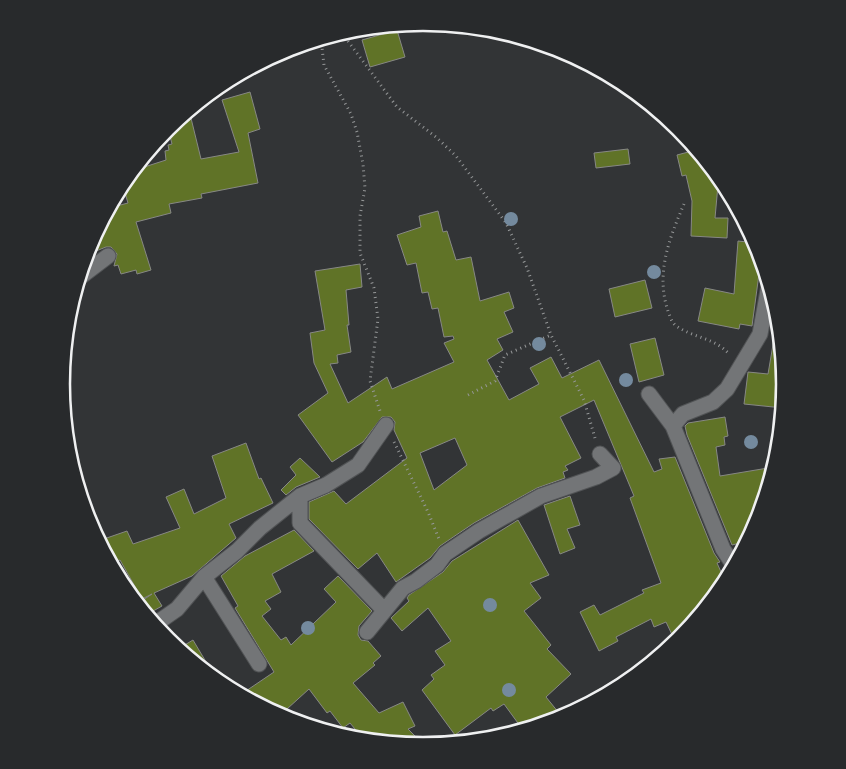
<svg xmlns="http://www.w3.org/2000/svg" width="846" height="769" viewBox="0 0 846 769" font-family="Commissioner,sans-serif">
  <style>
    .building { fill: #607327; stroke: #878885; fill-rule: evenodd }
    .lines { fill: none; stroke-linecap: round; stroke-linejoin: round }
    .minor-casing { stroke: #515355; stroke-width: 17 }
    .path { stroke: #959798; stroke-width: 3; stroke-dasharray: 1 4; stroke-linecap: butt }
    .minor { stroke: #737577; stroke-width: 15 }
    .tree { fill: #748a9e }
    .rim { fill: none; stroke: #eff0f1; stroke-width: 2.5 }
  </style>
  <rect width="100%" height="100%" fill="#323436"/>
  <path class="building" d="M397 30 405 57 370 67 362 40Z
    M250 92 260 129 248 133 258 183 201 194 202 198 169 204 171 213 136 222 151 270 137 274 136 270 121 274 118 265 114 266 117 254 111 247H106L86 255 109 208 128 203 122 183 132 171 166 160 165 151 169 150 168 145 172 144 168 128 189 110 201 159 239 152 222 100Z
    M628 149 630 164 596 168 594 153Z
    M696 150 715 173 718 185 715 218H728L727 238 691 236 692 201 686 175 682 176 677 155Z
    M438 211 443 232 447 231 456 260 471 257 480 301 509 292 514 308 504 312 513 332 497 339 503 350 487 360 509 400 539 384 530 368 551 357 562 378 599 360 654 472 662 469 659 459 675 457 714 553 720 562 717 563 726 583 676 643 666 622 654 627 651 619 616 637 618 641 599 651 580 612 594 605 600 615 644 593 642 590 661 583 630 498 634 496 594 400 560 417 581 458 565 466 568 470 563 472 565 478 537 488 474 523 440 546 430 558 396 582 377 553 358 569 309 519V502L334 491 346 504 407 458 394 430 395 422 391 417H382L363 442 332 462 298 415 328 393 314 363 310 333 325 330 315 271 360 264 362 287 346 290 349 325H347L351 352 337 355 338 363 330 364 348 403 387 377 392 389 454 362 444 343 454 339 453 336 444 337 438 308 432 309 428 292 422 293 416 263 407 265 397 235 421 227 419 216ZM455 438 467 465 434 490 420 453Z
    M738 241 756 243 761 259 752 326 740 324 739 329 698 321 705 288 734 294Z
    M645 280 652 308 615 317 609 289Z
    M775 333H780L785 385 783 408 744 404 748 372 768 374Z
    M655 338 664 375 639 382 630 344Z
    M725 417 728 436 724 437 725 445 716 447 720 476 768 468 771 479 757 523 748 541 732 545 687 435 685 426 688 423Z
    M246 443 259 479 261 478 273 503 229 524 236 538 192 576 154 593 162 606 146 615 137 604 152 594 142 599 120 560 110 564 98 541 127 531 133 544 180 528 166 497 184 489 194 514 226 498 212 456Z
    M300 458 320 477 296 487 286 495 281 490 296 475 290 467Z
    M570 496 580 525 567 529 575 548 560 554 544 505Z
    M518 520 549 575 530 583 541 598 524 611 551 645 547 649 571 674 546 697 563 718 523 730 504 704 493 711 491 708 455 735 422 690 434 679 431 675 445 665 435 651 451 641 428 608 402 631 391 618 409 601 407 598 409 595 443 572 452 561Z
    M294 530 314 551 272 574 281 592 265 601 271 609 262 616 281 640 286 637 291 645 336 602 324 589 338 576 372 611 359 626 358 635 361 640 368 641 381 656 373 663 375 665 353 683 379 713 403 702 415 726 408 729 425 746 365 741 350 723 343 728 330 711 327 713 309 689 287 709 277 713 240 695 274 672 235 608 238 606 221 576 245 556Z
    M193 640 215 677 213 678 178 649Z"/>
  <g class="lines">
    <g class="minor-casing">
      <path id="minor" d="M79 278 108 256
        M649 394 673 426 723 549 734 566
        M673 426 683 414 713 402 727 389 760 334 769 285
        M300 496V523L384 610
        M204 577 259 664
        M154 625 177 609 204 577 237 551 260 528 300 496 326 485 358 465 386 425
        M367 632 403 588 416 581 437 565 445 554 479 531 541 496 596 477 613 468 600 454"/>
    </g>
    <path class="path" d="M342 33 397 107 436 137 456 156 506 223 527 268 551 335 584 400 595 438
      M321 39 324 65 351 114 357 132 363 164 365 188 360 216V253L374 288 378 319 370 381 380 411
      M684 204C670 237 656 271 667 308 669 314 671 321 675 325 692 338 714 337 729 354
      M468 395 495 381 505 355 551 335
      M394 442 428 512 439 539"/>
    <use href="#minor" class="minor"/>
  </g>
  <g class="tree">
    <circle cx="511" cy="219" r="7"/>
    <circle cx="654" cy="272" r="7"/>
    <circle cx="539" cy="344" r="7"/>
    <circle cx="626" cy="380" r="7"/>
    <circle cx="751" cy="442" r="7"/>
    <circle cx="490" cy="605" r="7"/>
    <circle cx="308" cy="628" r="7"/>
    <circle cx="509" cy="690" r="7"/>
  </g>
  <path d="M0 0H846V769H0ZM70 384a353 353 0 1 1 706 0a353 353 0 1 1-706 0Z" fill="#282a2c" fill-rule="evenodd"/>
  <path class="rim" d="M70 384a353 353 0 1 1 706 0a353 353 0 1 1-706 0Z"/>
</svg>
